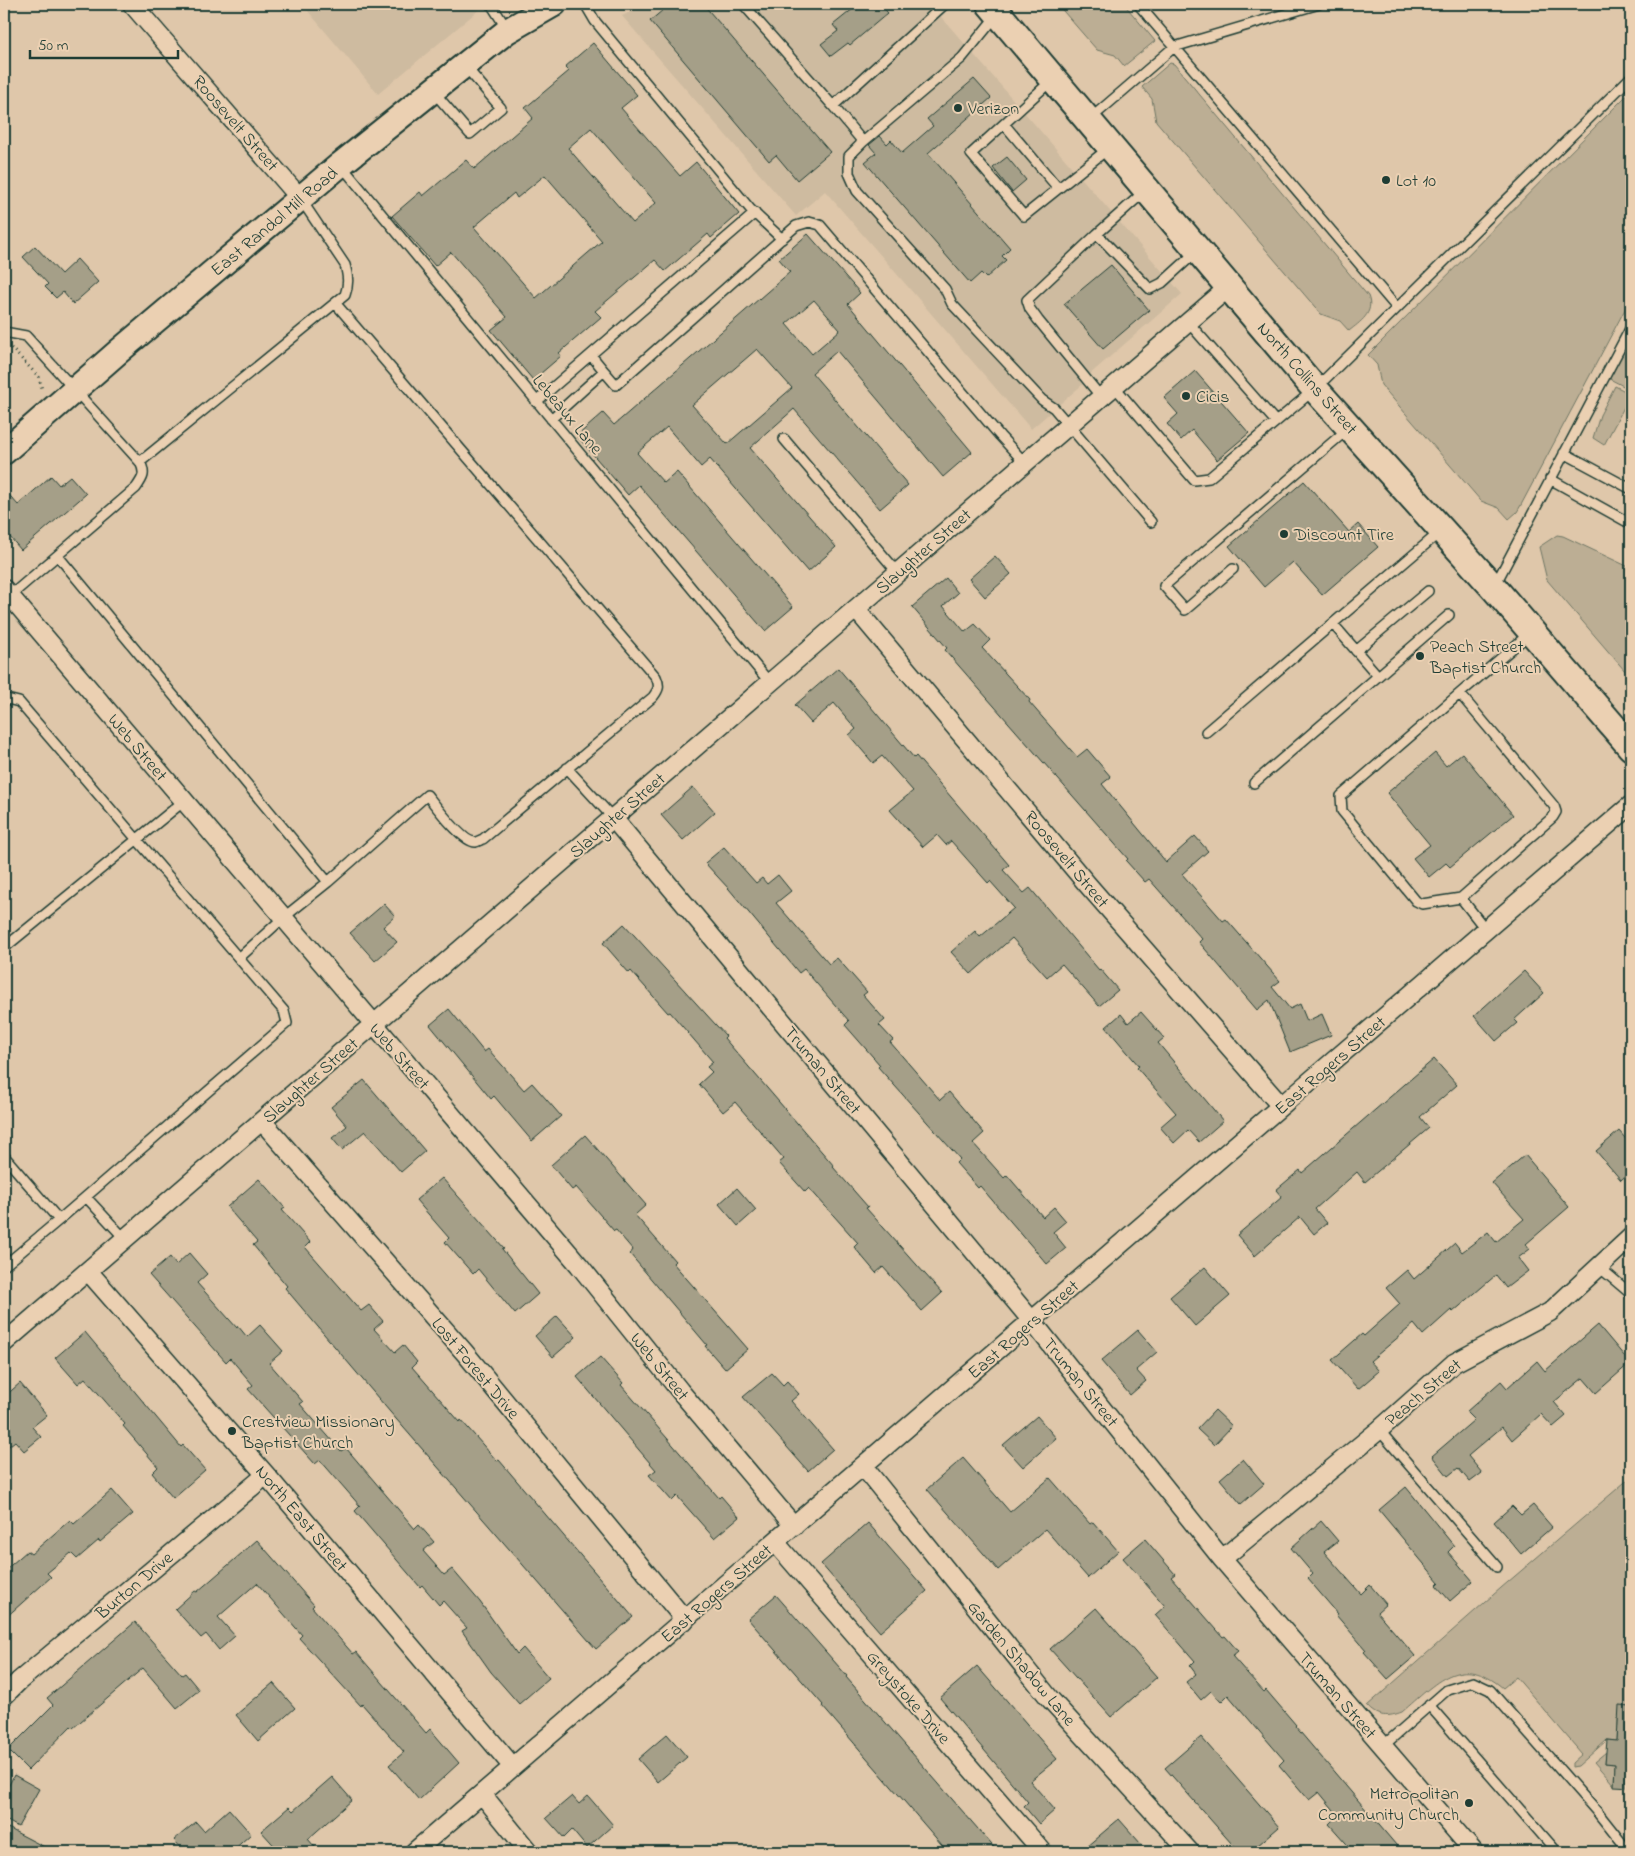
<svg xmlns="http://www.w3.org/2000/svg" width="1635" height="1856" viewBox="0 0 1635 1856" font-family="'Indie Flower',sans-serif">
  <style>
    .built { fill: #cebba0 }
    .green { fill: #bcae94; stroke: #6e7664 }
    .building { fill: #a59f88; stroke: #1f3d34; fill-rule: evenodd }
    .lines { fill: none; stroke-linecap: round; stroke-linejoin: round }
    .service-casing { stroke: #1f3d34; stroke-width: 12 }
    .minor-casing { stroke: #1f3d34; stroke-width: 21 }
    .secondary-casing { stroke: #1f3d34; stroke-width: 28 }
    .primary-casing { stroke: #1f3d34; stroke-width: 30 }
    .path { stroke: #1f3d34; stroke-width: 3; stroke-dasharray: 1 4; stroke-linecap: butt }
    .service { stroke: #ebd0b2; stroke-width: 9 }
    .minor { stroke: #ebd0b2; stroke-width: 18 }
    .secondary { stroke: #ebd0b2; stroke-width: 24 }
    .primary { stroke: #ebd0b2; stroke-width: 26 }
    .poi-dot { fill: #1f3d34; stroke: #ebd0b2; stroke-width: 2 }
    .labels { text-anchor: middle; stroke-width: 4; stroke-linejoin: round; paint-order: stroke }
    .poi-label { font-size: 18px; fill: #1f3d34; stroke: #ebd0b2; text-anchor: start }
    .street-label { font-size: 18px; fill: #1f3d34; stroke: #ebd0b2 }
  </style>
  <rect width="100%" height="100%" fill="#dfc7aa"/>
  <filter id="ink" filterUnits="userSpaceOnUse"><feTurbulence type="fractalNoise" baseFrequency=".02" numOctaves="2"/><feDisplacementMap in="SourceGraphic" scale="10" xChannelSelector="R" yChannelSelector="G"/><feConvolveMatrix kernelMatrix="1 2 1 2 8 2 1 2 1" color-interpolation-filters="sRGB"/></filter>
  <g filter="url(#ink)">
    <path class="built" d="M302 4H486L378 94Z
      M647 4H930L1182 294 1081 382 1083 384 1031 429 825 191 796 216 622 16Z"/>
    <path class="green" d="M1057 4H1124L1155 41 1124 66 1115 55 1097 50Z
      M1170 63 1174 64 1368 296C1375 313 1360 322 1349 331L1340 321 1321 314 1156 121 1152 99 1142 87Z
      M1631 91V298L1521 505 1517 512 1509 519 1499 508 1481 501 1381 385 1377 365 1368 355Z
      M1631 330V390L1606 377Z
      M1615 386 1631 394 1604 445 1593 438 1600 415Z
      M1557 535 1563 536 1631 568V678L1547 580 1539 547Z
      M1631 1477V1719L1618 1718 1617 1741 1607 1740 1578 1766 1572 1767V1763L1582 1754 1516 1677 1503 1688C1460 1652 1436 1683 1402 1712 1389 1717 1377 1718 1367 1706L1501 1588Z
      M1606 1752 1605 1763 1615 1764 1614 1785 1594 1762Z"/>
    <path class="building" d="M670 4H703L830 152 797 180 776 155 769 161 650 21Z
      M859 4H880L888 13 850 45 848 43 831 56 821 44 838 31 833 25Z
      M593 43 637 95 621 108 680 176 696 162 739 214 711 238 708 234 665 271 655 260 595 311 601 317 559 353 561 356 533 380 491 330 507 317 451 252 435 266 392 216 420 192 423 196 466 160 474 169 533 118 525 108 569 71 565 67ZM591 128 656 203 633 223 568 148ZM545 175 602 241 536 298 474 227 514 193 517 198Z
      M974 79 991 98 928 153 1010 248 1002 256 1006 260 986 278 981 273 970 283 865 162 876 153 869 145 880 136 887 144 891 140 902 153 933 126 927 119Z
      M1007 157 1026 180 1012 192 993 168Z
      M808 234 860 293 848 304 972 452 943 477 837 351 812 373 908 485 880 509 794 409 750 448 836 547 808 572 710 459 701 467 667 427 637 453 664 483 677 472 793 607 765 631 639 485 628 495 577 436 603 413 614 425 790 272 779 259ZM814 300 840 330 812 354 786 324ZM757 349 792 388 727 444 692 405Z
      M35 246 61 274 77 259 98 282 73 304 63 292 56 298 45 287 48 284 23 257Z
      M1111 265 1149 310 1103 349 1064 304Z
      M1195 371 1249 433 1217 460 1192 430 1181 440 1167 424 1178 414 1164 398Z
      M51 476 59 485 70 476 86 494 21 550 4 530V489L18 505Z
      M1304 481 1349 532 1358 524 1378 547 1322 595 1293 562 1264 587 1229 546Z
      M995 556 1011 574 985 597 969 579Z
      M946 578 958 593 943 606 965 632 975 624 990 640 982 648 1030 700 1029 702 1077 757 1087 749 1111 777 1102 784 1166 862 1195 836 1208 851 1182 874 1223 921 1226 919 1280 981 1272 987 1290 1009 1300 1004 1307 1021 1322 1014 1331 1035 1290 1052 1269 1000 1257 1010 1199 942 1202 939 1149 879 1145 882 1126 861 1128 859 945 650 947 648 912 607Z
      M838 668 914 758 916 756 1009 865 1003 870 1024 893 1030 888 1099 970 1100 969 1118 990 1099 1006 1062 964 1047 977 1012 938 971 974 951 952 975 931 980 937 1014 908 990 881 988 883 951 841 946 845 937 835 923 847 890 810 913 791 882 756 873 763 849 735 856 729 834 703 811 723 795 705Z
      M1435 753 1446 766 1462 753 1513 815 1450 867 1446 863 1429 877 1413 858 1430 845 1387 793Z
      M693 787 715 812 683 840 661 815Z
      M724 847 756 883 762 878 767 884 778 875 791 891 776 903 829 964 837 958 867 992 863 995 885 1020 879 1025 893 1040 890 1042 940 1100 949 1092 984 1133 973 1143 1004 1178 1007 1175 1043 1217 1054 1207 1066 1221 1053 1232 1066 1248 1047 1264 980 1186 978 1188 956 1163 960 1159 878 1067 880 1065 845 1025 849 1021 804 969 799 973 729 889 705 863Z
      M384 904 395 916 383 927 397 942 375 961 350 933Z
      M624 924 726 1036 724 1038 834 1166 833 1167 868 1207 866 1208 942 1293 922 1311 883 1267 876 1273 854 1247 858 1243 809 1188 805 1192 779 1163 784 1159 735 1102 723 1112 699 1084 712 1072 707 1067 713 1062 670 1012 668 1013 631 971 629 973 603 943Z
      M1524 971 1544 993 1514 1020 1517 1023 1496 1041 1474 1016Z
      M449 1009 484 1052 488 1049 524 1090 532 1083 561 1116 532 1141 494 1096 491 1099 430 1025Z
      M1141 1012 1164 1038 1158 1043 1223 1121 1199 1142 1188 1130 1174 1143 1160 1127 1176 1113 1137 1068 1139 1066 1106 1027 1121 1014 1128 1023Z
      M1434 1059 1457 1085 1420 1117 1429 1128 1365 1182 1357 1172 1315 1209 1327 1223 1314 1234 1300 1217 1255 1256 1237 1235 1282 1197 1276 1190 1300 1170 1302 1173Z
      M364 1080 425 1151 401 1172 365 1131 342 1150 332 1138 347 1126 331 1107Z
      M1619 1131 1631 1145V1171L1621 1180 1596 1151Z
      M585 1135 646 1205 635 1215 675 1261 673 1263 748 1349 725 1369 705 1346 707 1345 630 1254 633 1250 616 1230 614 1231 576 1187 572 1190 551 1165Z
      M1525 1155 1569 1207 1526 1244 1530 1249 1518 1258 1528 1271 1506 1288 1496 1275 1453 1312 1451 1310 1423 1335 1414 1324 1370 1361 1379 1371 1358 1389 1332 1360 1362 1334 1364 1336 1400 1304 1386 1288 1407 1270 1414 1279 1455 1243 1462 1252 1488 1232 1496 1242 1524 1219 1492 1183Z
      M442 1178 504 1248 502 1249 538 1294 515 1314 478 1269 473 1274 445 1242 449 1238 416 1200Z
      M259 1179 285 1208 282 1210 310 1242 305 1247 361 1311 369 1305 383 1321 374 1329 395 1352 403 1345 417 1362 412 1367 460 1422 461 1420 497 1461 499 1460 633 1617 596 1649 390 1412 285 1288 287 1286 253 1245 257 1242 227 1207Z
      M737 1188 756 1210 738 1226 719 1204Z
      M189 1253 207 1274 197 1283 237 1328 238 1326 247 1337 260 1325 283 1351 269 1363 303 1402 300 1404 341 1451 346 1448 415 1529 419 1525 434 1542 423 1551 444 1575 452 1569 480 1602 517 1654 523 1648 549 1678 519 1704 491 1672 462 1631 467 1628 443 1601 439 1605 422 1585 420 1587 355 1511 360 1506 320 1460 315 1464 248 1389 253 1385 230 1358 226 1362 149 1275 170 1257 176 1265Z
      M1205 1267 1230 1296 1195 1326 1170 1297Z
      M557 1316 576 1337 553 1357 535 1336Z
      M1598 1325 1630 1363 1596 1393 1583 1378 1554 1402 1566 1416 1553 1427 1541 1414 1512 1440 1502 1427 1468 1456 1482 1473 1470 1482 1458 1468 1448 1476 1432 1456 1474 1420 1466 1412 1501 1381 1507 1388 1537 1361 1545 1371Z
      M1138 1330 1157 1352 1136 1370 1146 1381 1130 1395 1101 1361Z
      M85 1332 181 1447 183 1445 205 1470 173 1498 152 1473 158 1467 123 1426 125 1424 85 1378 78 1384 55 1358Z
      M600 1357 623 1383 621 1385 719 1498 721 1496 739 1517 714 1538 677 1496 672 1501 649 1475 656 1470 577 1377Z
      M772 1373 783 1385 787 1381 799 1394 791 1401 833 1449 808 1471 743 1397Z
      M20 1383 47 1415 32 1427 41 1437 24 1451 15 1441 4 1450V1397Z
      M1215 1410 1232 1426 1214 1445 1197 1429Z
      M1037 1416 1056 1438 1023 1467 1003 1445Z
      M963 1458 1010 1512 1050 1478 1090 1524 1093 1522 1118 1551 1088 1578 1045 1529 998 1570 927 1489Z
      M1243 1459 1264 1484 1241 1504 1220 1479Z
      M1406 1487 1454 1546 1448 1552 1473 1581 1450 1601 1436 1585 1439 1582 1379 1510Z
      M112 1490 133 1514 100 1542 99 1540 77 1559 71 1553 47 1573 51 1577 4 1619V1571L27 1551 31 1554 70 1520 74 1524Z
      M1533 1505 1552 1527 1521 1554 1494 1522 1512 1506 1521 1515Z
      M1321 1521 1338 1541 1324 1552 1361 1594 1370 1585 1386 1604 1377 1612 1415 1656 1388 1679 1364 1652 1366 1650 1336 1615 1338 1614 1308 1579 1313 1574 1291 1548Z
      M868 1523 927 1591 880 1632 821 1564Z
      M1145 1539 1175 1574 1171 1577 1223 1637 1225 1636 1238 1651 1232 1656 1264 1692 1266 1690 1296 1725 1295 1726 1402 1852H1354L1329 1824 1338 1815 1319 1792 1309 1800 1279 1765 1284 1760 1228 1695 1221 1702 1211 1691 1201 1700 1186 1682 1196 1674 1190 1666 1195 1661 1155 1615 1165 1606 1123 1558Z
      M257 1540 314 1605 312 1607 353 1654 356 1652 426 1733 430 1729 459 1763 419 1800 389 1765 404 1752 362 1704 361 1706 299 1638 302 1635 257 1583 218 1617 235 1636 219 1650 206 1634 201 1638 175 1609 195 1591 197 1592Z
      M776 1595 847 1676 846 1677 998 1852H948L822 1706 823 1705 748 1619Z
      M1096 1608 1157 1677 1111 1717 1050 1649Z
      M135 1622 182 1675 185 1673 199 1690 177 1708 143 1668 73 1728 71 1726 28 1770 8 1750 53 1705 47 1698Z
      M977 1666 1057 1759 1030 1781 1055 1810 1039 1824 1024 1806 1028 1802 940 1698Z
      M273 1683 295 1708 258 1741 236 1715Z
      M1619 1705 1631 1706V1787L1614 1786 1615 1764 1605 1763 1607 1740 1617 1741Z
      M667 1734 687 1757 658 1782 638 1759Z
      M1201 1737 1279 1827 1250 1852H1239L1165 1768Z
      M14 1775 39 1789 18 1827 4 1819V1795Z
      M332 1777 352 1800 308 1839 319 1852H280L261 1831 289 1807 293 1811Z
      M572 1796 579 1804 588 1796 613 1825 587 1848 572 1830 564 1838 546 1818Z
      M229 1809 251 1834 231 1852H185L174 1840 196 1822 204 1831Z
      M1119 1819 1148 1852H1080Z
      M8 1828 54 1852H4V1837Z"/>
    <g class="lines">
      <g class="service-casing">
        <path id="service" d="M491 4 507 29
          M585 4 595 21 751 210 782 239
          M743 4 833 106 945 4
          M819 4H822
          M1138 4 1397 308
          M1052 80 971 154 1024 216 1109 148
          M433 91 470 134 501 108 465 66
          M833 106 863 142 962 58 997 15
          M1089 120 1174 47 1319 4
          M1004 124 1058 188
          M863 142 849 156V173L857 191 945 289 952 304 1042 400 1054 408 1151 522
          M341 165 770 683
          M1097 234 1150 289 1162 283 1196 252
          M1188 322 1276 422
          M4 332 26 336 140 462 345 295C349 284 348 276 345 265L300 198
          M591 355 604 371
          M1114 386 1194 480 1209 478 1315 389 1631 77
          M1101 397 1038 320 1030 309 1027 300 1097 234 1145 191
          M536 402 755 213
          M551 419 604 371 616 385 796 226 809 222 820 225 1000 436 1025 463
          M784 439 898 573
          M1564 453 1631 489
          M1550 479 1631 524
          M58 556 328 882 283 918 239 958
          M1233 569 1185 610 1164 586 1348 429
          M1495 585 1631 327
          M10 596 136 488C143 478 146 474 140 462
          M1333 624 1378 676
          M1356 651 1428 591
          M1460 694 1554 806 1556 812 1553 817 1461 898
          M4 701 7 699 19 702 284 1011 287 1023 59 1220 4 1156
          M1206 732 1440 532
          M567 768 613 818
          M1254 783 1449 615
          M328 882 427 795C435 805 464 844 476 842 477 842 482 839 483 839L653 697C659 689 660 686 656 677L336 304
          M1486 930 1461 898 1422 904 1416 901 1342 811 1341 796 1530 633
          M4 948 184 801
          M86 1197 125 1239
          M4 1266 59 1220
          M1598 1266 1631 1294
          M1379 1430 1497 1567
          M1429 1705 1557 1852
          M1383 1746 1447 1690 1473 1682 1490 1690 1598 1813 1629 1852"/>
      </g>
      <g class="minor-casing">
        <path id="minor" d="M132 4 300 198
          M4 589 579 1265 680 1391 794 1526
          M856 609 1087 884 1281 1106
          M613 818 1032 1321 1222 1559 1474 1852
          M262 1121 465 1353 685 1620
          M88 1271 266 1475 513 1767
          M4 1343 1229 287
          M863 1466 1050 1699 1190 1852
          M775 1542 1043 1852
          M1222 1559 1379 1430 1454 1363 1550 1312 1631 1237
          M4 1696 19 1681 266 1475
          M482 1794 529 1852
          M414 1852 1631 805"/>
      </g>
      <g class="secondary-casing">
        <path id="secondary" d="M4 452 118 352 341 164 507 31 554 4"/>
      </g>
      <g class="primary-casing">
        <path id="primary" d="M990 4 1315 389 1494 588 1631 747"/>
      </g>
      <path class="path" d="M11 348 39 377 42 390"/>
      <use href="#service" class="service"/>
      <use href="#minor" class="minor"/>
      <use href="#secondary" class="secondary"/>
      <use href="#primary" class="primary"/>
    </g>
  </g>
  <g class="poi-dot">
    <circle cx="958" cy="108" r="5"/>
    <circle cx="1386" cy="180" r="5"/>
    <circle cx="1186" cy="396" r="5"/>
    <circle cx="1284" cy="534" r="5"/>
    <circle cx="1420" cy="656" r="5"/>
    <circle cx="232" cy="1431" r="5"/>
    <circle cx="1469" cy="1803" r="5"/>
  </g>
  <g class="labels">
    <g class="poi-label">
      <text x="968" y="114">Verizon</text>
      <text x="1396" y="186">Lot 10</text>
      <text x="1196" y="402">Cicis</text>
      <text x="1294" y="540">Discount Tire</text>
      <text x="1430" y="652">Peach Street<tspan x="1430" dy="21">Baptist Church</tspan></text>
      <text x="242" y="1427">Crestview Missionary<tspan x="242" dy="21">Baptist Church</tspan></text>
      <text x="1459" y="1799" text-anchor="end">Metropolitan<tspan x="1459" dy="21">Community Church</tspan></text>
    </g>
    <g class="street-label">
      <text transform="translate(236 123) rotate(49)" y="6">Roosevelt Street</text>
      <text transform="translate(274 221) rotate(-40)" y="6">East Randol Mill Road</text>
      <text transform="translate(1308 378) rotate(49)" y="6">North Collins Street</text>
      <text transform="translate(568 414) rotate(50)" y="6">Lebeaux Lane</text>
      <text transform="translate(923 551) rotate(-41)" y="6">Slaughter Street</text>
      <text transform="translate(138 747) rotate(50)" y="6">Web Street</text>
      <text transform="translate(617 815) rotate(-41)" y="6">Slaughter Street</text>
      <text transform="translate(1067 859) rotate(50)" y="6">Roosevelt Street</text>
      <text transform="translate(400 1056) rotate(49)" y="6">Web Street</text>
      <text transform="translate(1330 1065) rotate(-41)" y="6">East Rogers Street</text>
      <text transform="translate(823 1070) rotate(50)" y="6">Truman Street</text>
      <text transform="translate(310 1080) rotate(-41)" y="6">Slaughter Street</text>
      <text transform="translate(1023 1329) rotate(-41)" y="6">East Rogers Street</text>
      <text transform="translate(660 1366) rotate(51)" y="6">Web Street</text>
      <text transform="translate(476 1368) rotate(50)" y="6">Lost Forest Drive</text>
      <text transform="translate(1081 1382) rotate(51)" y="6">Truman Street</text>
      <text transform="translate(1423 1392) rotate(-40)" y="6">Peach Street</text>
      <text transform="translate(302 1518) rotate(50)" y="6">North East Street</text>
      <text transform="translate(134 1585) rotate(-40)" y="6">Burton Drive</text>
      <text transform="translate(716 1593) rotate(-41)" y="6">East Rogers Street</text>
      <text transform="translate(1022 1663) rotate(50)" y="6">Garden Shadow Lane</text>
      <text transform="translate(1338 1695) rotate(49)" y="6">Truman Street</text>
      <text transform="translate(909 1697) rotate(49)" y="6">Greystoke Drive</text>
    </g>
  </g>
  <rect width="1635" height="1856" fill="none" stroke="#ebd0b2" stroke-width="20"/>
  <rect x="10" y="10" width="1615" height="1836" fill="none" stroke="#1f3d34" stroke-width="2" filter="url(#ink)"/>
  <path d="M30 50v8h148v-8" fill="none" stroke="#1f3d34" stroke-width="2.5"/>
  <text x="38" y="50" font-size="15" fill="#1f3d34" stroke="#ebd0b2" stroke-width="4" paint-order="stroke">50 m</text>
</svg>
